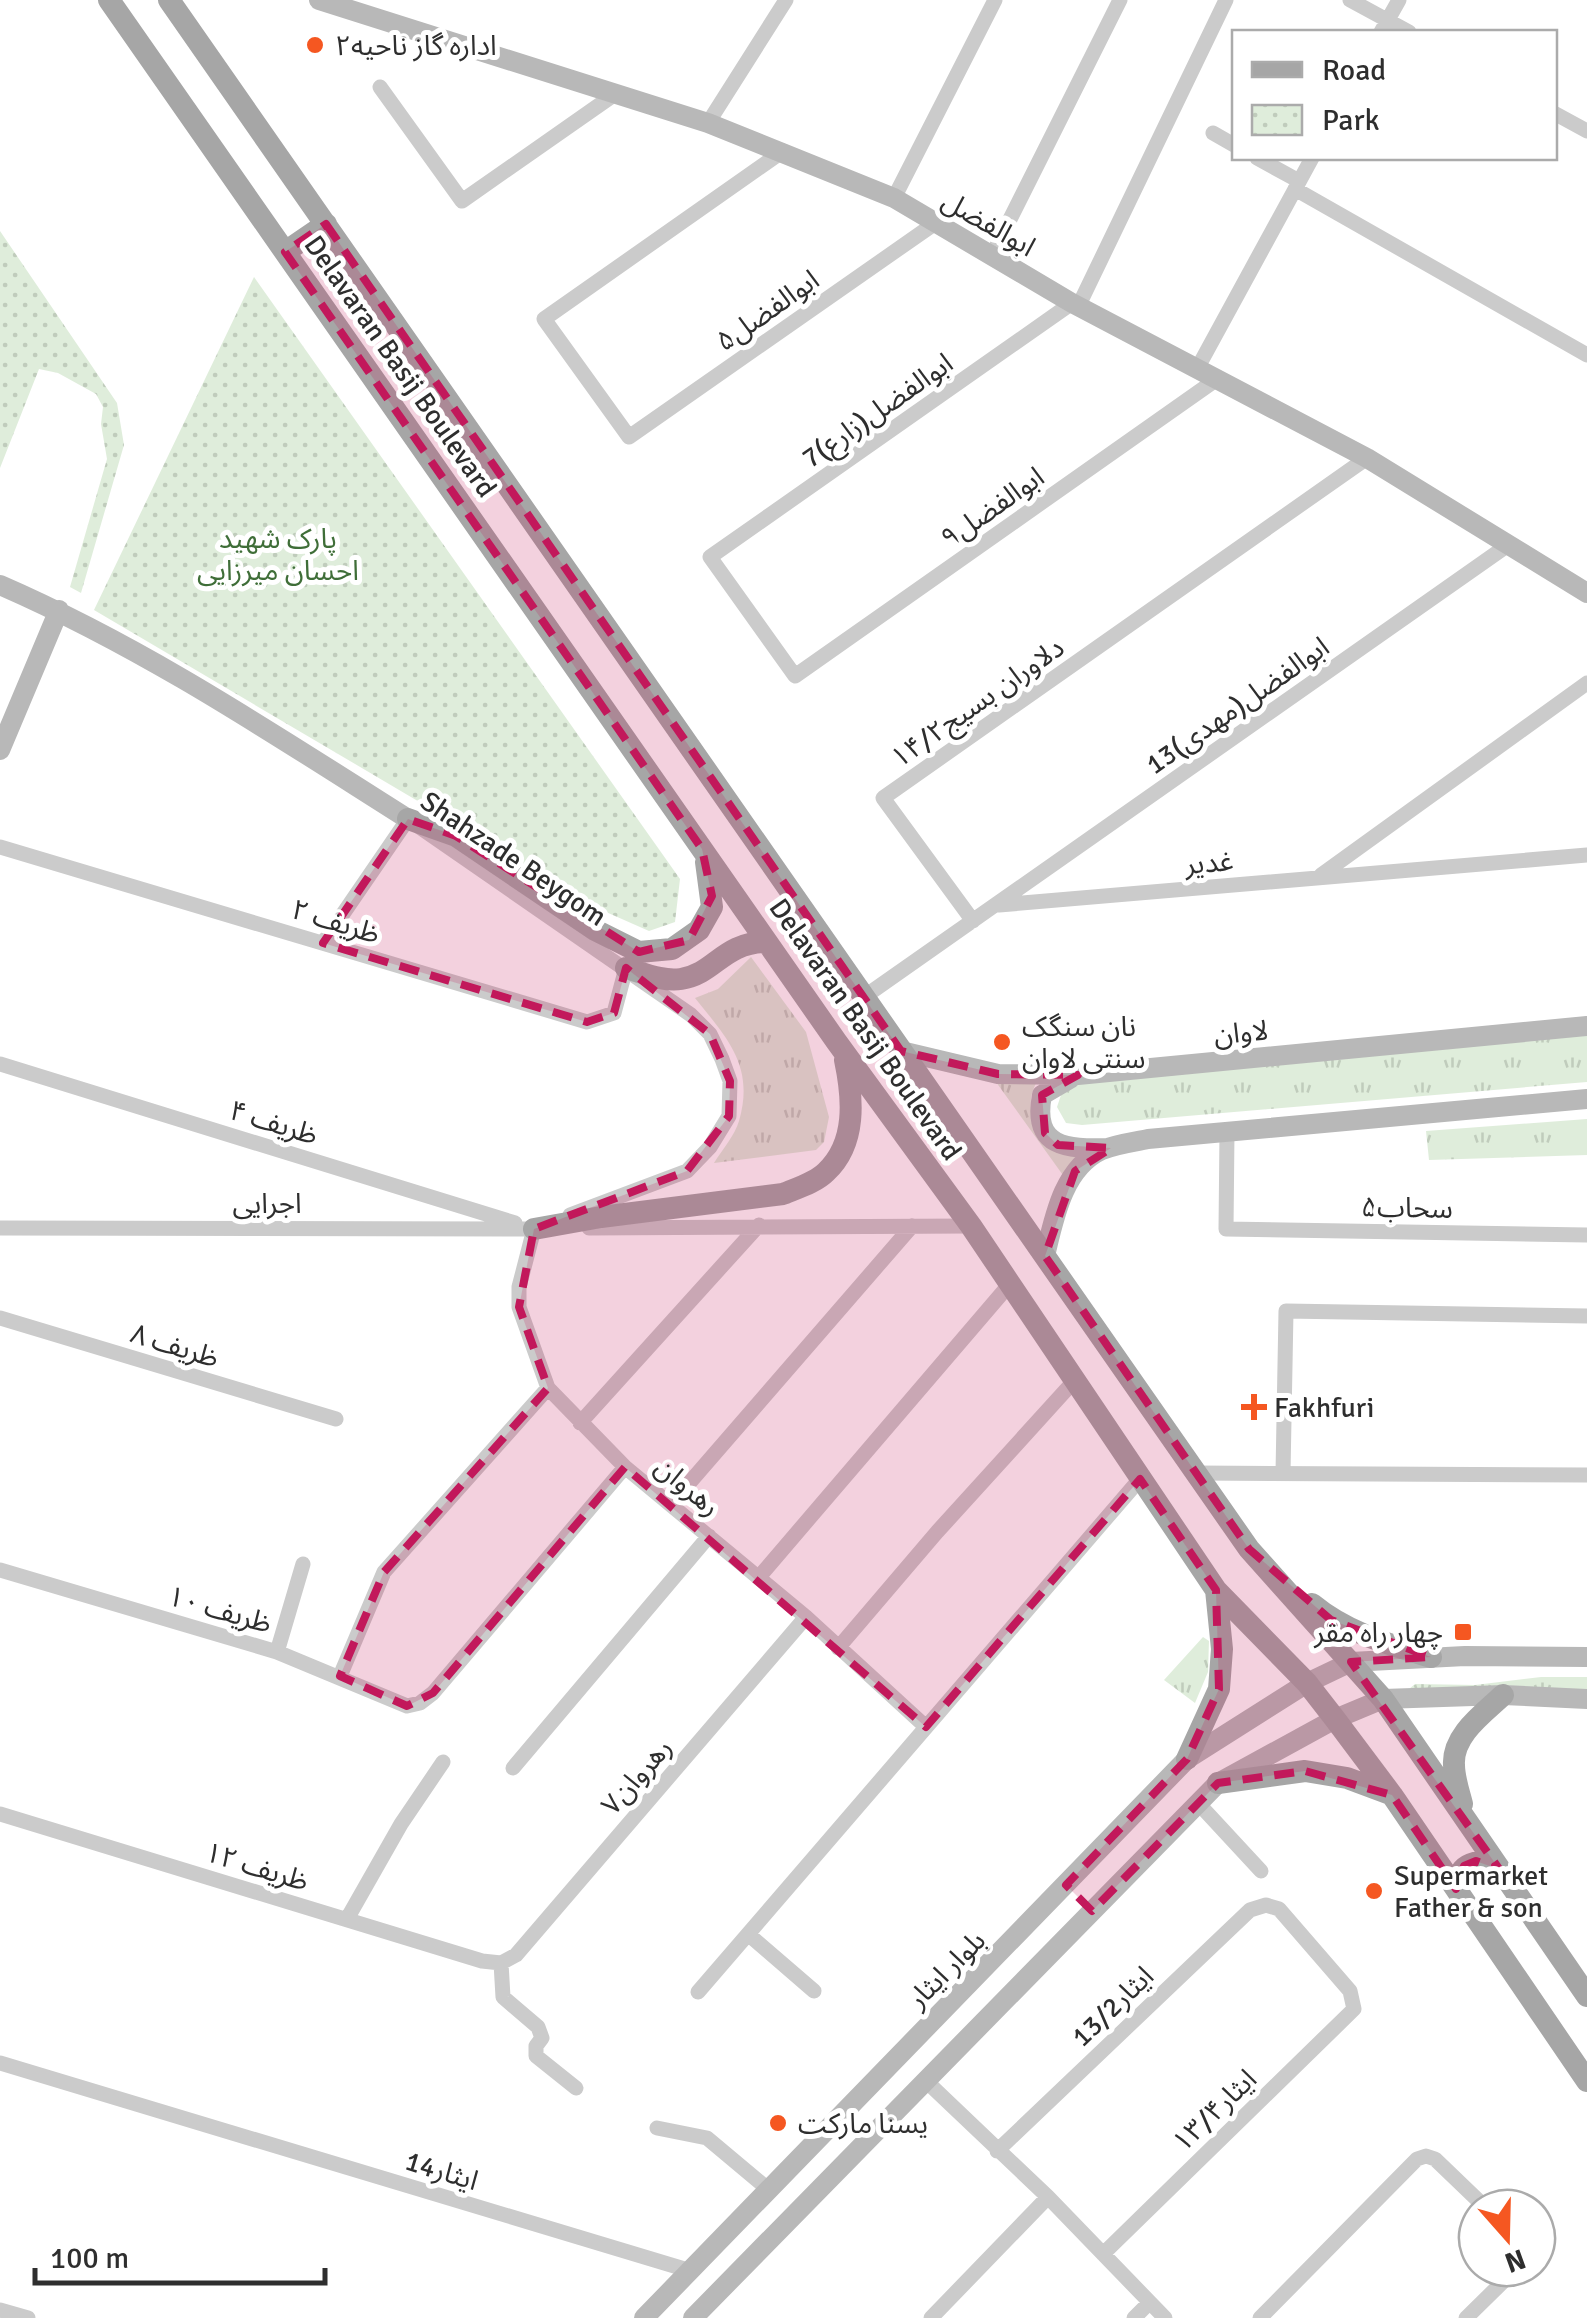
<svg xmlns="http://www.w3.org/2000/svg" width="1587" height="2318" viewBox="0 0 1587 2318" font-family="Signika,'Noto Sans Arabic',sans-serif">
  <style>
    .grass { fill: url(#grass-tufts) }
    .park { fill: url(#park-dots) }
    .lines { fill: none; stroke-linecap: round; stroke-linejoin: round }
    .street { stroke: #cbcbcb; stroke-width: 15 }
    .secondary { stroke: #b8b8b8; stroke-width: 20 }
    .primary { stroke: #a6a6a6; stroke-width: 22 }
    .marked { fill: #c2185b; fill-opacity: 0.2; stroke: #c2185b; stroke-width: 8; stroke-dasharray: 20 12; stroke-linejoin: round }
    .poi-dot { fill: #f55721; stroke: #fff; stroke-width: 4 }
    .labels { text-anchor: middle; stroke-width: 10; stroke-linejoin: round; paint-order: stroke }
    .poi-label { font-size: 28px; fill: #2e2e2e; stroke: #fff; text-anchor: start }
    .street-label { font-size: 28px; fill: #2e2e2e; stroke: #fff }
    .park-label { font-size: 28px; fill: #3f6e38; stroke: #fff }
  </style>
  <defs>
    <pattern id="grass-tufts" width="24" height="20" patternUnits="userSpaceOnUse" patternTransform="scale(2.5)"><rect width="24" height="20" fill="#dfeddb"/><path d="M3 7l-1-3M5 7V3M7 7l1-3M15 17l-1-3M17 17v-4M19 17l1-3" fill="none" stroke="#c0ccbc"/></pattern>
    <pattern id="park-dots" width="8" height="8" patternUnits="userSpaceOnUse" patternTransform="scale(2.5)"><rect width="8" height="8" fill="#dfeddb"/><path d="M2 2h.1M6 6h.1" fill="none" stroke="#c0ccbc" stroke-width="1.8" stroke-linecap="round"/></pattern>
  </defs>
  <rect width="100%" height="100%" fill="#fff"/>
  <path class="grass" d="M751 957 806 1032 829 1117 824 1142 816 1150 714 1163C722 1150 735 1135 739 1121 755 1066 727 1038 695 998L718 989Z
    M1587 1034V1082L1082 1125 1066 1123 1057 1107 1062 1092 1079 1084Z
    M996 1082 1036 1083C1028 1100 1030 1110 1036 1127L1080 1152 1065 1178Z
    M1587 1119V1155L1429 1160 1426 1131Z
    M1203 1637 1209 1641 1208 1672 1195 1703 1164 1680Z
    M1541 1677H1587V1691L1409 1689 1415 1684 1475 1685Z"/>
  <path class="park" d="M0 231 117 403 124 445 81 593 70 587 107 459 101 424 103 407 96 394 58 373 39 369 0 468Z
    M254 277 680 879 675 922 649 931 606 912 94 610Z"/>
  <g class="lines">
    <path class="street" d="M1350 0 1409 32
      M1381 32 1399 0
      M380 87 462 201 615 94
      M1554 113 1587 131
      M708 123 786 0
      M1213 133 1234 145
      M783 151 544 319 629 437 934 224
      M1257 158 1299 181
      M1295 189 1587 355
      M894 198 995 0
      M991 257 1120 0
      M1072 303 710 557 795 676 1217 379
      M1078 307 1226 0
      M1197 369 1312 158
      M0 847 587 1022 614 1013 626 968
      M1321 875 1587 683
      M999 905 1587 855
      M973 921 883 798 1367 458
      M323 943 408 819 691 1015 710 1034 722 1059 730 1081 729 1116 710 1147 687 1171 570 1215
      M864 997 1508 545
      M0 1064 515 1223
      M1227 1132 1226 1229 1587 1235
      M0 1228 541 1229
      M589 1228 971 1226
      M534 1229 519 1287V1307L548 1388 625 1467 806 1617 926 1727
      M0 1318 336 1419
      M580 1423 759 1225
      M1196 1473 1587 1475
      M1283 1473 1286 1311 1587 1316
      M671 1504 912 1226
      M0 1570 277 1652 407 1706 420 1703 433 1693 625 1467
      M759 1577 1009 1285
      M838 1648 937 1532 1075 1380
      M277 1652 303 1564
      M340 1676 384 1572 548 1388
      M513 1768 709 1536
      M1198 1803 1261 1871
      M0 1814 482 1961 501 1963
      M347 1919 401 1824 443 1762
      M748 1934 814 1991
      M501 1963 516 1955 806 1617
      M501 1963 503 1997 538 2027 542 2038 536 2046V2056L576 2088
      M698 1992 1140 1479
      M0 2063 691 2271
      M926 2081 1048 2197 1165 2318
      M657 2128 707 2138 769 2190
      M997 2151 1250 1910 1266 1905 1279 1909 1350 1991 1354 2009 1103 2254
      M0 2310 28 2318
      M931 2318 1048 2197
      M1134 2318 1149 2303
      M1260 2318 1417 2159 1426 2156 1435 2159 1486 2208
      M1466 2318 1517 2268"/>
    <path class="secondary" d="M319 0 708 123 894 198 1072 303 1367 458 1587 593
      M0 585C145 648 275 735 408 819
      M0 750 59 610
      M901 1051 998 1074 1078 1075 1587 1026
      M1071 1078 1042 1095C1032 1148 1067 1149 1108 1148
      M1045 1256C1054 1218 1063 1168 1102 1150 1116 1144 1134 1142 1148 1139L1587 1099
      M644 2318 1187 1759 1307 1683 1351 1662 1465 1656 1587 1657
      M693 2318 1218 1783 1335 1719 1383 1699 1503 1695 1587 1699"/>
    <path class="primary" d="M109 0 836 1041 971 1226 1216 1590 1307 1683 1335 1719 1392 1795 1587 2081
      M169 0 1249 1549 1383 1699 1587 1996
      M285 252 326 224
      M408 819 456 836 595 930 639 952 672 949 699 930 712 907 706 862
      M626 968C643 973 664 982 681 979 716 973 722 943 766 942
      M534 1229 601 1217 783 1194C797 1188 815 1183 826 1172 857 1143 853 1098 845 1060
      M1312 1604C1347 1633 1388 1644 1431 1657
      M1187 1759 1219 1689 1222 1649 1216 1590
      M1218 1783 1305 1771 1347 1778 1390 1794
      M1462 1804C1459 1792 1454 1778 1454 1765 1452 1735 1484 1713 1503 1695
      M1456 1889C1458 1862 1478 1856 1500 1870"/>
  </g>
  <path class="marked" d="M326 224 901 1051 998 1074 1078 1075 1042 1095 1045 1133 1058 1145 1111 1148 1075 1171 1045 1256 1249 1549 1331 1620 1431 1657 1351 1662 1500 1870 1476 1861 1464 1866 1456 1889 1392 1795 1305 1771 1218 1783 1092 1911 1066 1885 1187 1759 1219 1689 1216 1590 1140 1479 926 1727 625 1467 433 1693 407 1706 340 1676 384 1572 548 1388 519 1307 534 1229 687 1171 729 1116 730 1081 710 1034 626 968 614 1013 587 1022 323 943 408 819 456 836 639 952 689 940 712 896 702 849 285 252Z"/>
  <g class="poi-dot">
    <circle cx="315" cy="45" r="10"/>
    <circle cx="1002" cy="1042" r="10"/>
    <path d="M1249 1392h10v10h10v10h-10v10h-10v-10h-10v-10h10z"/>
    <rect x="1453" y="1622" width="20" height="20" rx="5"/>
    <circle cx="1374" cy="1891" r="10"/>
    <circle cx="778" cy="2123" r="10"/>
  </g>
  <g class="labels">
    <g class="poi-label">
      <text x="335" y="55">اداره گاز ناحیه۲</text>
      <text x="1022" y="1036">نان سنگک<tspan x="1022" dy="32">سنتی لاوان</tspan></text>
      <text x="1274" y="1417">Fakhfuri</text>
      <text x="1443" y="1642" text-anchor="end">چهار راه مقر‍</text>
      <text x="1394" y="1885">Supermarket<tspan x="1394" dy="32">Father &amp; son</tspan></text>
      <text x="798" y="2133">یسنا مارکت</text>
    </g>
    <g class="street-label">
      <text transform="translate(989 223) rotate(30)" y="10">ابوالفضل</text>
      <text transform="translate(767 310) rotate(-35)" y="10">ابوالفضل۵</text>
      <text transform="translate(401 366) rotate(55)" y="10">Delavaran Basij Boulevard</text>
      <text transform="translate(877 410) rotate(-35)" y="10">7ابوالفضل(زارع)</text>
      <text transform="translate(992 507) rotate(-35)" y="10">ابوالفضل۹</text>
      <text transform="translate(977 702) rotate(-35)" y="10">۱۴/۲دلاوران بسیج</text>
      <text transform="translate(1237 705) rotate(-35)" y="10">13ابوالفضل(مهدی)</text>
      <text transform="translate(514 858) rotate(34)" y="10">Shahzade Beygom</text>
      <text transform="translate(1209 862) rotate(-5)" y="10">غدیر</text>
      <text transform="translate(336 921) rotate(17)" y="10">ظریف ۲</text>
      <text transform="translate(866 1029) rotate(55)" y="10">Delavaran Basij Boulevard</text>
      <text transform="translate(1241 1032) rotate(-5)" y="10">لاوان</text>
      <text transform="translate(274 1122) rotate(17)" y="10">ظریف ۴</text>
      <text x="267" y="1213">اجرایی</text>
      <text transform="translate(1407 1207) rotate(1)" y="10">۵سحاب</text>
      <text transform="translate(175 1345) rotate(17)" y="10">ظریف ۸</text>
      <text transform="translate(688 1486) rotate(40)" y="10">رهروان</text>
      <text transform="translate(220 1609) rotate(16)" y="10">ظریف ۱۰</text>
      <text transform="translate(636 1776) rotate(-49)" y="10">رهروان۷</text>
      <text transform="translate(257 1866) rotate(17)" y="10">ظریف ۱۲</text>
      <text transform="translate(946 1969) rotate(-45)" y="10">بلوار ایثار</text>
      <text transform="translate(1112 2006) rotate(-44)" y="10">ایثار13/2</text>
      <text transform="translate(1214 2110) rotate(-44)" y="10">ایثار۱۳/۴</text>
      <text transform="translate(442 2170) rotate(17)" y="10">ایثار14</text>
    </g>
    <g class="park-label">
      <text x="278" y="548">پارک شهید<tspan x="278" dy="32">احسان میرزایی</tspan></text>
    </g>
  </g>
  <rect x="1232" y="30" width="325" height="130" fill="#ffffff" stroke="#ababab" stroke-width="2.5"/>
  <rect x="1252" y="62" width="50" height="15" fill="#a6a6a6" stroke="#ababab" stroke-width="2.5"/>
  <text x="1322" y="80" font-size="30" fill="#2e2e2e">Road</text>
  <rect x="1252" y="105" width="50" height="30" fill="url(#park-dots)" stroke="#ababab" stroke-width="2.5"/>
  <text x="1322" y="130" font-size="30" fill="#2e2e2e">Park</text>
  <g transform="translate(1507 2238) rotate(160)"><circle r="48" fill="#ffffff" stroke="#ababab" stroke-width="2.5"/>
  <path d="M0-8L18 38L0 25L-18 38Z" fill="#f55721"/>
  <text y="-15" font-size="28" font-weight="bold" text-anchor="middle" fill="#2e2e2e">N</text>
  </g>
  <path d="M35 2268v15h290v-15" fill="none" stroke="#2e2e2e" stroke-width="5"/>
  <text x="50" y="2268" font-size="30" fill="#2e2e2e" stroke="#ffffff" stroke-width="8" paint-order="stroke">100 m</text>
</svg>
